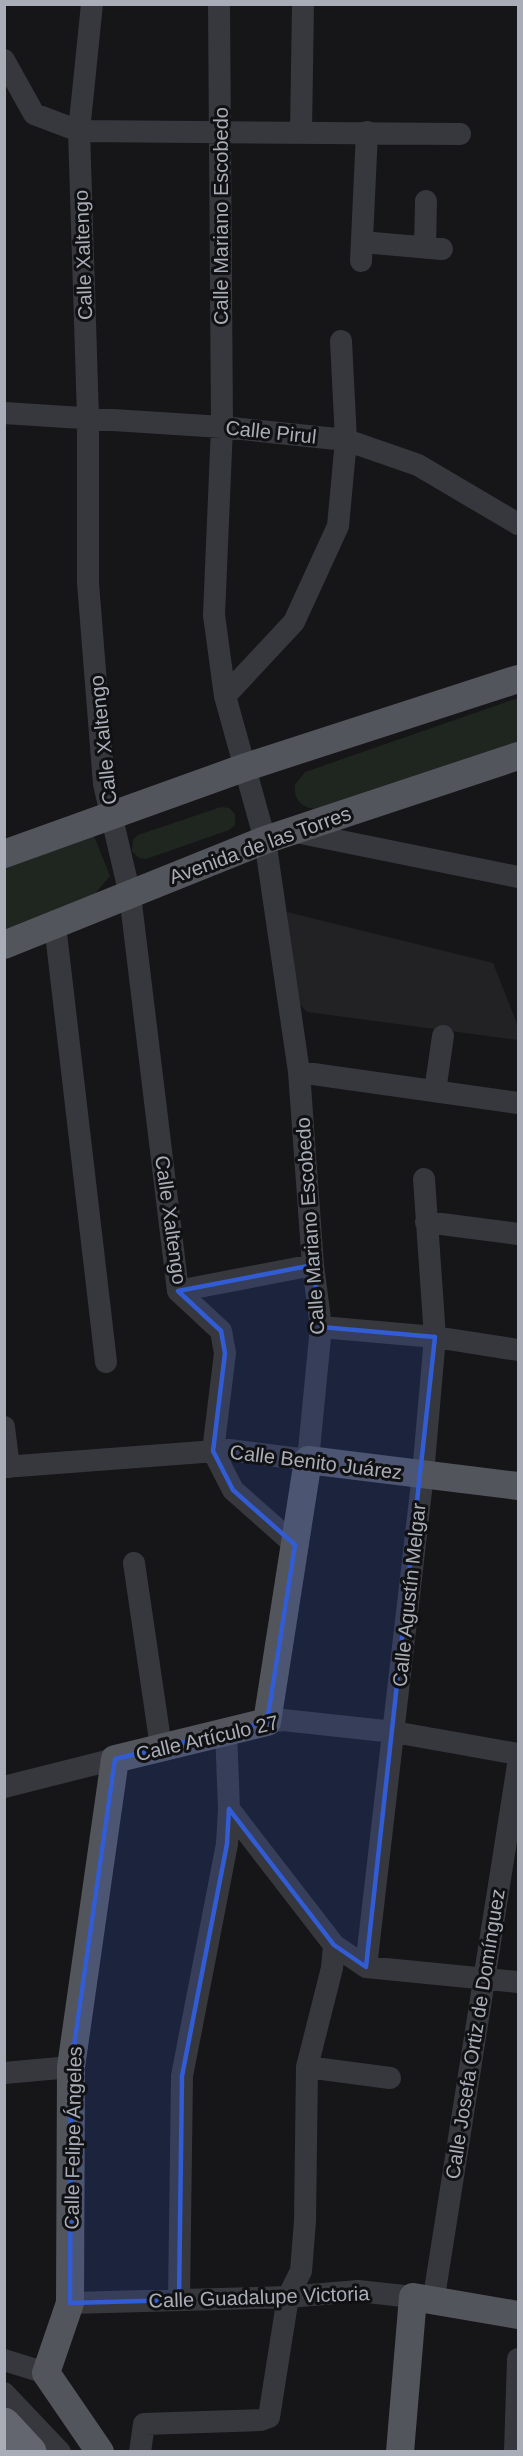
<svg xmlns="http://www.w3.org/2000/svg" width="523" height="2456" viewBox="0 0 523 2456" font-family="Arial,sans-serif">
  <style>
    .built { fill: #222225 }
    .green { fill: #1e261f }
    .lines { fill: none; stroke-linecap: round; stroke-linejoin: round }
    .minor { stroke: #37383d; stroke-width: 22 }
    .major { stroke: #53555c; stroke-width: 28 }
    .highway { stroke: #63666e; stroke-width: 33 }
    .marked { fill: #325cd3; fill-opacity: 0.2; stroke: #325cd3; stroke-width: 4.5; stroke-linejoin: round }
    .labels { text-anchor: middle; stroke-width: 6; stroke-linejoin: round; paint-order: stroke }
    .street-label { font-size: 20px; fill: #a8adb8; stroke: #111113 }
  </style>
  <rect width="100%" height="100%" fill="#161618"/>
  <path class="built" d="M287 912 493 963 518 1026V1040L307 1012 294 998Z"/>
  <path class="green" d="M518 698V744L318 809C303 809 293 800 295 785L305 772Z
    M221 807 229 808 235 814V825L229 830 146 859 139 858 132 851 133 840 138 835Z
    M91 828 110 876 88 902 5 933V860Z"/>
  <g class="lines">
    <path class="minor" d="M92 4 79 131 88 417V583L104 784 130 895 178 1291 221 1331 225 1353 213 1451 233 1490 295 1545
      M4 60 34 114 79 131 460 134
      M301 131 303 4
      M362 242 442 249
      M425 248 426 201
      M361 261 367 132
      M4 413 222 427 346 440 418 465 518 524
      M225 696 294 622 338 526 346 440 341 341
      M291 831 518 877
      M55 925 106 1362
      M299 1072 518 1103
      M435 1091 443 1036
      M426 1222 518 1234
      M178 1291 313 1265
      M321 1327 435 1337 518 1350
      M4 1427 9 1467
      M4 1467 229 1450 308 1460 321 1327 313 1265 299 1072 265 840 225 696 214 615 222 427 219 4
      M134 1563 161 1747
      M267 1722 283 1720 394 1732 518 1754
      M4 1787 115 1759
      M229 1809 334 1945 366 1967 518 1982
      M366 1967 423 1474 435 1337 424 1179
      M307 2067 390 2078
      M4 2073 71 2067
      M179 2300 182 2076 227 1844 229 1809 226 1731
      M70 2303 288 2297 358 2291 413 2297
      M433 2303 518 1765
      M4 2360 46 2373
      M4 2393 60 2452
      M140 2452 144 2424 261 2420 269 2417 288 2297 301 2271 305 2221 307 2067 332 1968 334 1945
      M515 2452 518 2359"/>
    <path class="major" d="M4 854 246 767 518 679
      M4 945 265 840 518 756
      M100 2452 46 2373 70 2303 71 2067 115 1759 267 1722 308 1460 518 1486
      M400 2452 413 2297 518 2315"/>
    <path class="highway" d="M4 2424 30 2452"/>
  </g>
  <path class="marked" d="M313 1265 321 1327 435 1337 366 1967 334 1945 229 1809 227 1844 182 2076 179 2300 70 2303 71 2067 115 1759 267 1722 295 1545 233 1490 213 1451 225 1353 221 1331 178 1291Z"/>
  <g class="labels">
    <g class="street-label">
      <text transform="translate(221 216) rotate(-90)" y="7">Calle Mariano Escobedo</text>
      <text transform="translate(83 255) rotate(-92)" y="7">Calle Xaltengo</text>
      <text transform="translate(271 432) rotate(6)" y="7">Calle Pirul</text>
      <text transform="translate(103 740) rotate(-96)" y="7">Calle Xaltengo</text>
      <text transform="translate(260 845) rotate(-20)" y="7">Avenida de las Torres</text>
      <text transform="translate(171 1220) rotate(82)" y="7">Calle Xaltengo</text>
      <text transform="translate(310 1226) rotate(-94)" y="7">Calle Mariano Escobedo</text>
      <text transform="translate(316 1462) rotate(7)" y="7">Calle Benito Juárez</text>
      <text transform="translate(409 1595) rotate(-84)" y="7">Calle Agustín Melgar</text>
      <text transform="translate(207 1738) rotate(-13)" y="7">Calle Artículo 27</text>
      <text transform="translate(475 2034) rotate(-81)" y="7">Calle Josefa Ortiz de Domínguez</text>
      <text transform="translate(73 2138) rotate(-89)" y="7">Calle Felipe Ángeles</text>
      <text transform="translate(259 2297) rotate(-2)" y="7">Calle Guadalupe Victoria</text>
    </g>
  </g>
  <rect width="523" height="2456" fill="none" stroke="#a8adb8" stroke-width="12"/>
</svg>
